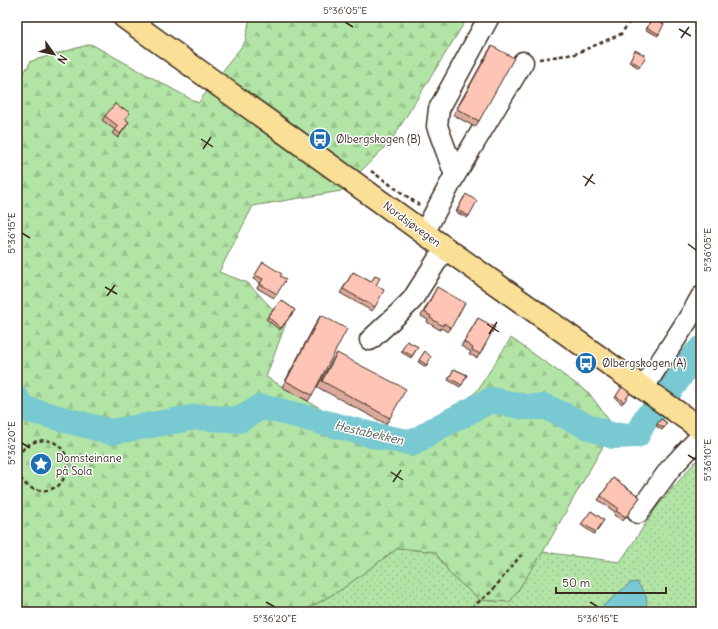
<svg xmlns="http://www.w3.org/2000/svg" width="718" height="629" viewBox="0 0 718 629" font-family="Delius,sans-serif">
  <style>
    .grass { fill: url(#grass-dots); stroke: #768762 }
    .forest { fill: url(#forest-firs); stroke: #768762 }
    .water { fill: #79c9d2; stroke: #60898a }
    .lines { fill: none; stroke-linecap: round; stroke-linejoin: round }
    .river { stroke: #79c9d2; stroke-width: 26 }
    .minor-casing { stroke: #3b2a1e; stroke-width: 23 }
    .major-casing { stroke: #3b2a1e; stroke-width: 25 }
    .path { stroke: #3b2a1e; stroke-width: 2.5; stroke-dasharray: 4 3; stroke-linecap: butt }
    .minor { stroke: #fff; stroke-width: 20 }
    .major { stroke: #fadf96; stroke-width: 22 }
    .wall { fill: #daa99c; stroke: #3b2a1e }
    .building { fill: #fec4b5; stroke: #3b2a1e }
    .ticks { fill: none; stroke: #3b2a1e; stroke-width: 1.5 }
    .labels { text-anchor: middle; stroke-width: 3; stroke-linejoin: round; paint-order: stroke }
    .poi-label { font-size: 11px; fill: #3b2a1e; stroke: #fff; text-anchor: start }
    .street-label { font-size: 11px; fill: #3b2a1e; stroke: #fff }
    .water-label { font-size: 12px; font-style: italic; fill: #4e5a54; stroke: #fff }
    .neatline { fill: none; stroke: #3b2a1e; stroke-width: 1.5 }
    .ticks-label { font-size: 10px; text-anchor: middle; fill: #3b2a1e }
  </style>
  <defs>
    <pattern id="grass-dots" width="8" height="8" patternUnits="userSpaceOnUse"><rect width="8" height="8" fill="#b1e4a5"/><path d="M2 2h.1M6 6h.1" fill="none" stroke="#99c48e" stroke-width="1.8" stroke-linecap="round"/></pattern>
    <pattern id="forest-firs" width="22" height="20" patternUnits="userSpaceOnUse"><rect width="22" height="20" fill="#b1e4a5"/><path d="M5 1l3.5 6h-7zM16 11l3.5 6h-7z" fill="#99c48e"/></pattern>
  </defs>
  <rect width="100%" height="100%" fill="#fff"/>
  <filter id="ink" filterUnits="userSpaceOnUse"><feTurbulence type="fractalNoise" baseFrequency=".025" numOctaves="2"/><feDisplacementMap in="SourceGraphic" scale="8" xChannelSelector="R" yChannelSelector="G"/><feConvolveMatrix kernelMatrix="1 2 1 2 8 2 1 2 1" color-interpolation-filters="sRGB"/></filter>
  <g filter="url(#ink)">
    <path class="grass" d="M701 455V612H302L342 589 398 548 435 552 451 575 480 600 510 602 543 552 620 562 659 504Z"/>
    <path class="forest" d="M250 17H468L391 141 341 191 253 206 219 272 248 283 286 323 266 377 400 454 477 391 511 338 589 393 614 427 543 552 510 602 480 600 451 575 435 552 398 548 342 589 302 612H17V84L31 61 91 44 198 103 245 42Z"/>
    <path class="water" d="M637 582C644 593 653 601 641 612H596L630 583Z"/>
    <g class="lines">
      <path class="river" d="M17 399 22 408 111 432 197 417 239 420 261 407 276 410 372 435 413 443 435 429 491 400 525 407H546L589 427 613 436 637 435 646 418 655 410 678 379 693 357 701 349"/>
      <g class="minor-casing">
        <path id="minor" d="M455 175 437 126 439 109 489 17
          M424 233 455 175 523 62
          M370 340 399 313 412 300 445 248
          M644 388C662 357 684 329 701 297
          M638 513 670 469 701 436"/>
      </g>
      <g class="major-casing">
        <path id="major" d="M124 17 424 233 701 429"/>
      </g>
      <path class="path" d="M539 59 575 54 621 34 633 17
        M371 171 419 205
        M17 464C18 460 19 456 21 452 28 441 47 436 58 445 64 450 69 459 68 467 68 470 66 473 65 475 63 480 61 485 56 487 44 494 28 490 21 479 18 474 18 469 17 464
        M466 612 491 592 521 555"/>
      <use href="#minor" class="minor"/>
      <use href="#major" class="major"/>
    </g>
    <path class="wall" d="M652 18 659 34 658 36 646 30Z
      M492 46 479 121 475 127 453 115 488 52Z
      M634 53 640 66 639 68 629 62Z
      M105 116 125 119 129 122 118 138 112 133 115 130 102 120Z
      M464 197 469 216 467 218 456 212Z
      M263 262 280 276 277 294 274 298 257 288 260 283 253 279Z
      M353 272 371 282 375 276 376 285 375 307 372 311 340 293Z
      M437 287 451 328 448 332 441 328 440 330 427 322 428 320 421 316Z
      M281 300 295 310 280 330 266 319Z
      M321 315 312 395 308 401 282 387 317 321Z
      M478 318 480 354 477 358 469 354 471 352 461 346Z
      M407 341 418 347 411 358 401 352Z
      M425 351 427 365 426 367 418 362Z
      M337 353 390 418 386 424 317 387 333 359Z
      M454 369 467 375 460 387 448 380Z
      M622 387 630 393 622 404 615 398Z
      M661 419 667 423 662 430 656 426Z
      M613 478 640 497 623 521 614 515 615 512 598 500Z
      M591 511 604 520 594 534 581 525Z"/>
    <path class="building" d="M652 18 664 24 659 34 647 28Z
      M492 46 514 58 479 121 457 109Z
      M635 50 646 56 640 66 630 60Z
      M115 104 122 109 123 108 130 113 125 119 129 122 120 134 115 129 118 126 105 116Z
      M466 194 477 201 469 216 457 210Z
      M263 262 282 274 280 276 286 279 277 294 260 284 263 279 255 275Z
      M353 272 371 282 375 276 380 278 376 285 384 290 375 307 343 289Z
      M437 287 465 303 451 328 444 323 443 326 430 318 431 316 424 312Z
      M281 300 295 310 281 328 268 317Z
      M321 315 347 329 312 395 286 381Z
      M478 318 495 327 480 354 472 350 473 348 464 342Z
      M407 341 418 347 412 356 402 350Z
      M425 351 431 357 427 365 419 360Z
      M337 353 406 389 390 418 322 381Z
      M454 369 467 375 462 385 449 378Z
      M622 387 630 393 624 402 616 396Z
      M661 419 667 423 664 428 657 424Z
      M613 478 640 497 626 517 616 511 618 508 601 496Z
      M591 511 604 520 596 532 582 523Z"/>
  </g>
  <path class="ticks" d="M345 22 353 27M679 29 691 36M681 38 689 27M201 139 213 147M203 149 211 137M583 176 595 184M585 186 593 174M22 233 30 238M688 244 696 250M105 287 117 294M107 296 115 285M487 324 499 332M489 334 497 322M22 443 30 448M688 455 696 460M391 472 403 480M393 482 401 470M266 602 275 607M590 602 598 607"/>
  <defs>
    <g id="bus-disc" transform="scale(1.15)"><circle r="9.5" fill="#1f6fb2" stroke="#fff"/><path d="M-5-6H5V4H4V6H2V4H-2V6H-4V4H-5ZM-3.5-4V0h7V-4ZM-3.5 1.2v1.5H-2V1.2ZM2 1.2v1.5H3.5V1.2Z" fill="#fff"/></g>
    <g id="sight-disc" transform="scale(1.15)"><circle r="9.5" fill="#1f6fb2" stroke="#fff"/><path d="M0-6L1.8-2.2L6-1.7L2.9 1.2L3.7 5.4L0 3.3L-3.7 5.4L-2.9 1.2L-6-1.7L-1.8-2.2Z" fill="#fff"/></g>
  </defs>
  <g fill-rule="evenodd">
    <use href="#bus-disc" x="320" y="139"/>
    <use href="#bus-disc" x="586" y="363"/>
    <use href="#sight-disc" x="41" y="464"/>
  </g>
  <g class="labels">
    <g class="poi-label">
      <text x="336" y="143">Ølbergskogen (B)</text>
      <text x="602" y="367">Ølbergskogen (A)</text>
      <text x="56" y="462">Domsteinane<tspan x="56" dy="13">på Sola</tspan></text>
    </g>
    <g class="street-label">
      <text transform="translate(412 224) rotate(36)" y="4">Nordsjøvegen</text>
    </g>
    <g class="water-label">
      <text transform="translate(369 433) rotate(13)" y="4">Hestabekken</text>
    </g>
  </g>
  <rect width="718" height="629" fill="none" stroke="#fff" stroke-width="44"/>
  <g transform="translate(54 54) rotate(123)" stroke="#ffffff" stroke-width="3" paint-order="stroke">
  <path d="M0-3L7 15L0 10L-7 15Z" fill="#3b2a1e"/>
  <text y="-6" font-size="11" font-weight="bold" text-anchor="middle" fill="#3b2a1e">N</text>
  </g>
  <path d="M556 587v6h110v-6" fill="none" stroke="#3b2a1e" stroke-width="2"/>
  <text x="562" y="587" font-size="12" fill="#3b2a1e" stroke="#ffffff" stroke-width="3" paint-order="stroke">50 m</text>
  <rect x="22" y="22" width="674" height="585" class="neatline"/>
  <g class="ticks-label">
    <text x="345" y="14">5°36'05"E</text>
    <text transform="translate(11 233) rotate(-90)" y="4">5°36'15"E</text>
    <text transform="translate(707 250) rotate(-90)" y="4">5°36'05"E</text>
    <text transform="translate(11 443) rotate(-90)" y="4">5°36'20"E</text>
    <text transform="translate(707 460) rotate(-90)" y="4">5°36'10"E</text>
    <text x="275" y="622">5°36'20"E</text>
    <text x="598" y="622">5°36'15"E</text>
  </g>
</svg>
